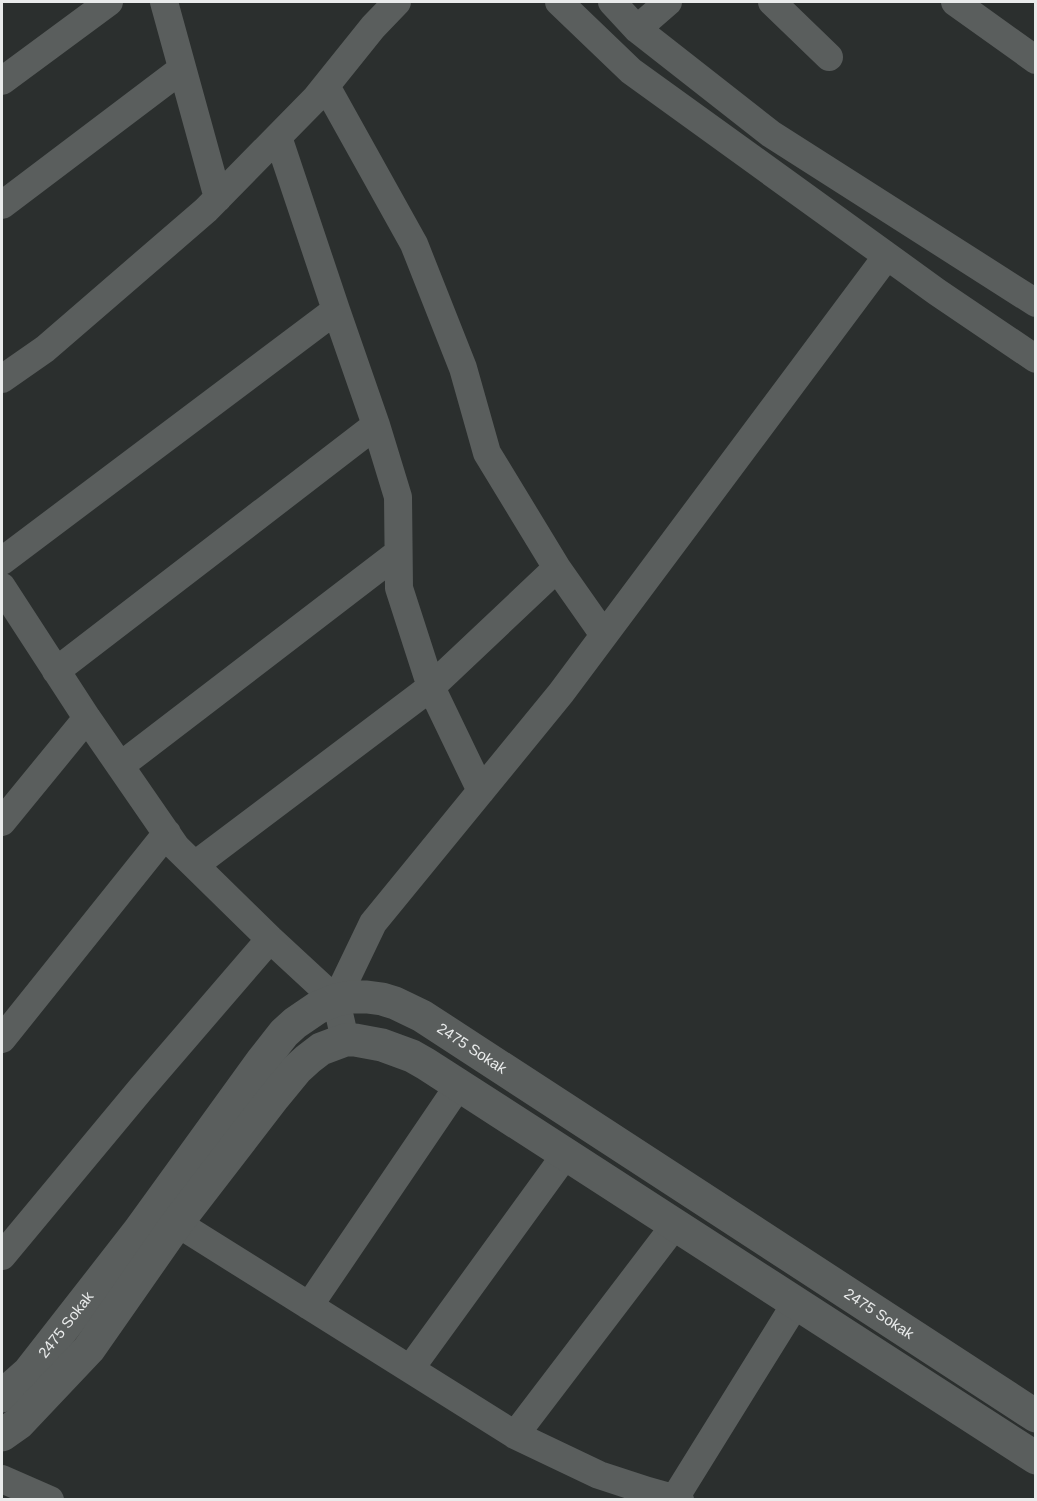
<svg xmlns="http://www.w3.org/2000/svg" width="1037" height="1501" viewBox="0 0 1037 1501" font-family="Arial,sans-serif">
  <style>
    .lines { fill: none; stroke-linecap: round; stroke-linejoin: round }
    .street { stroke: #5a5e5d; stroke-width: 28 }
    .secondary { stroke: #5a5e5d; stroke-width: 33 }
    .labels { text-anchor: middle; stroke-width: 6; stroke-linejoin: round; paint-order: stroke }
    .street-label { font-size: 15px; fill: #e9ebeb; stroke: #2b2f2e }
  </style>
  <rect width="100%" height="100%" fill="#2b2f2e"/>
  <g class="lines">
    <path class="street" d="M164 2 218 198
      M559 2 631 71 937 292 1036 359
      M612 2 637 29 771 134 1036 303
      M772 2 829 57
      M955 2 1036 60
      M637 29 668 2
      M2 81 109 2
      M326 86 414 244 463 368 487 453 557 568 604 635
      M278 137 336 310 376 425 398 497 399 588 431 687 481 791
      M2 205 182 69
      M2 379 45 349 206 210 316 98 373 27 397 2
      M2 561 336 310
      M2 587 87 718 176 847 270 939 336 1000
      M56 671 376 425
      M120 766 398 553
      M2 822 87 718
      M195 865 431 687 557 568
      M2 1039 167 833
      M345 1040 336 1000 373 923 561 693 887 256
      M177 1223 515 1435 599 1475 648 1491 680 1500
      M2 1256 140 1090 270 939
      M309 1306 459 1085
      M410 1369 566 1154
      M515 1435 675 1225
      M2 1479 50 1500
      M675 1498 796 1303"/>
    <g class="secondary">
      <path id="s1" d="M2 1396 29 1372 139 1231 262 1061 284 1033 295 1023 317 1008 336 1000 351 997H367L382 999 395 1003 422 1016 1036 1416"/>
      <path d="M2 1435 19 1423 89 1349 177 1223 274 1097 297 1069 308 1059 321 1049 345 1040H355L382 1045 412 1056 426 1064 1036 1458"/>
    </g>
  </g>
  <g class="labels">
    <g class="street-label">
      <text dy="5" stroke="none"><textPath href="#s1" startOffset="672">2475 Sokak</textPath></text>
      <text dy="5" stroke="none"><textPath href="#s1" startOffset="1158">2475 Sokak</textPath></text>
      <text dy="5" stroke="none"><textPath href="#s1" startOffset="96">2475 Sokak</textPath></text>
    </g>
  </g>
  <rect width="1037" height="1501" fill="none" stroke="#e9ebeb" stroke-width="6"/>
</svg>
